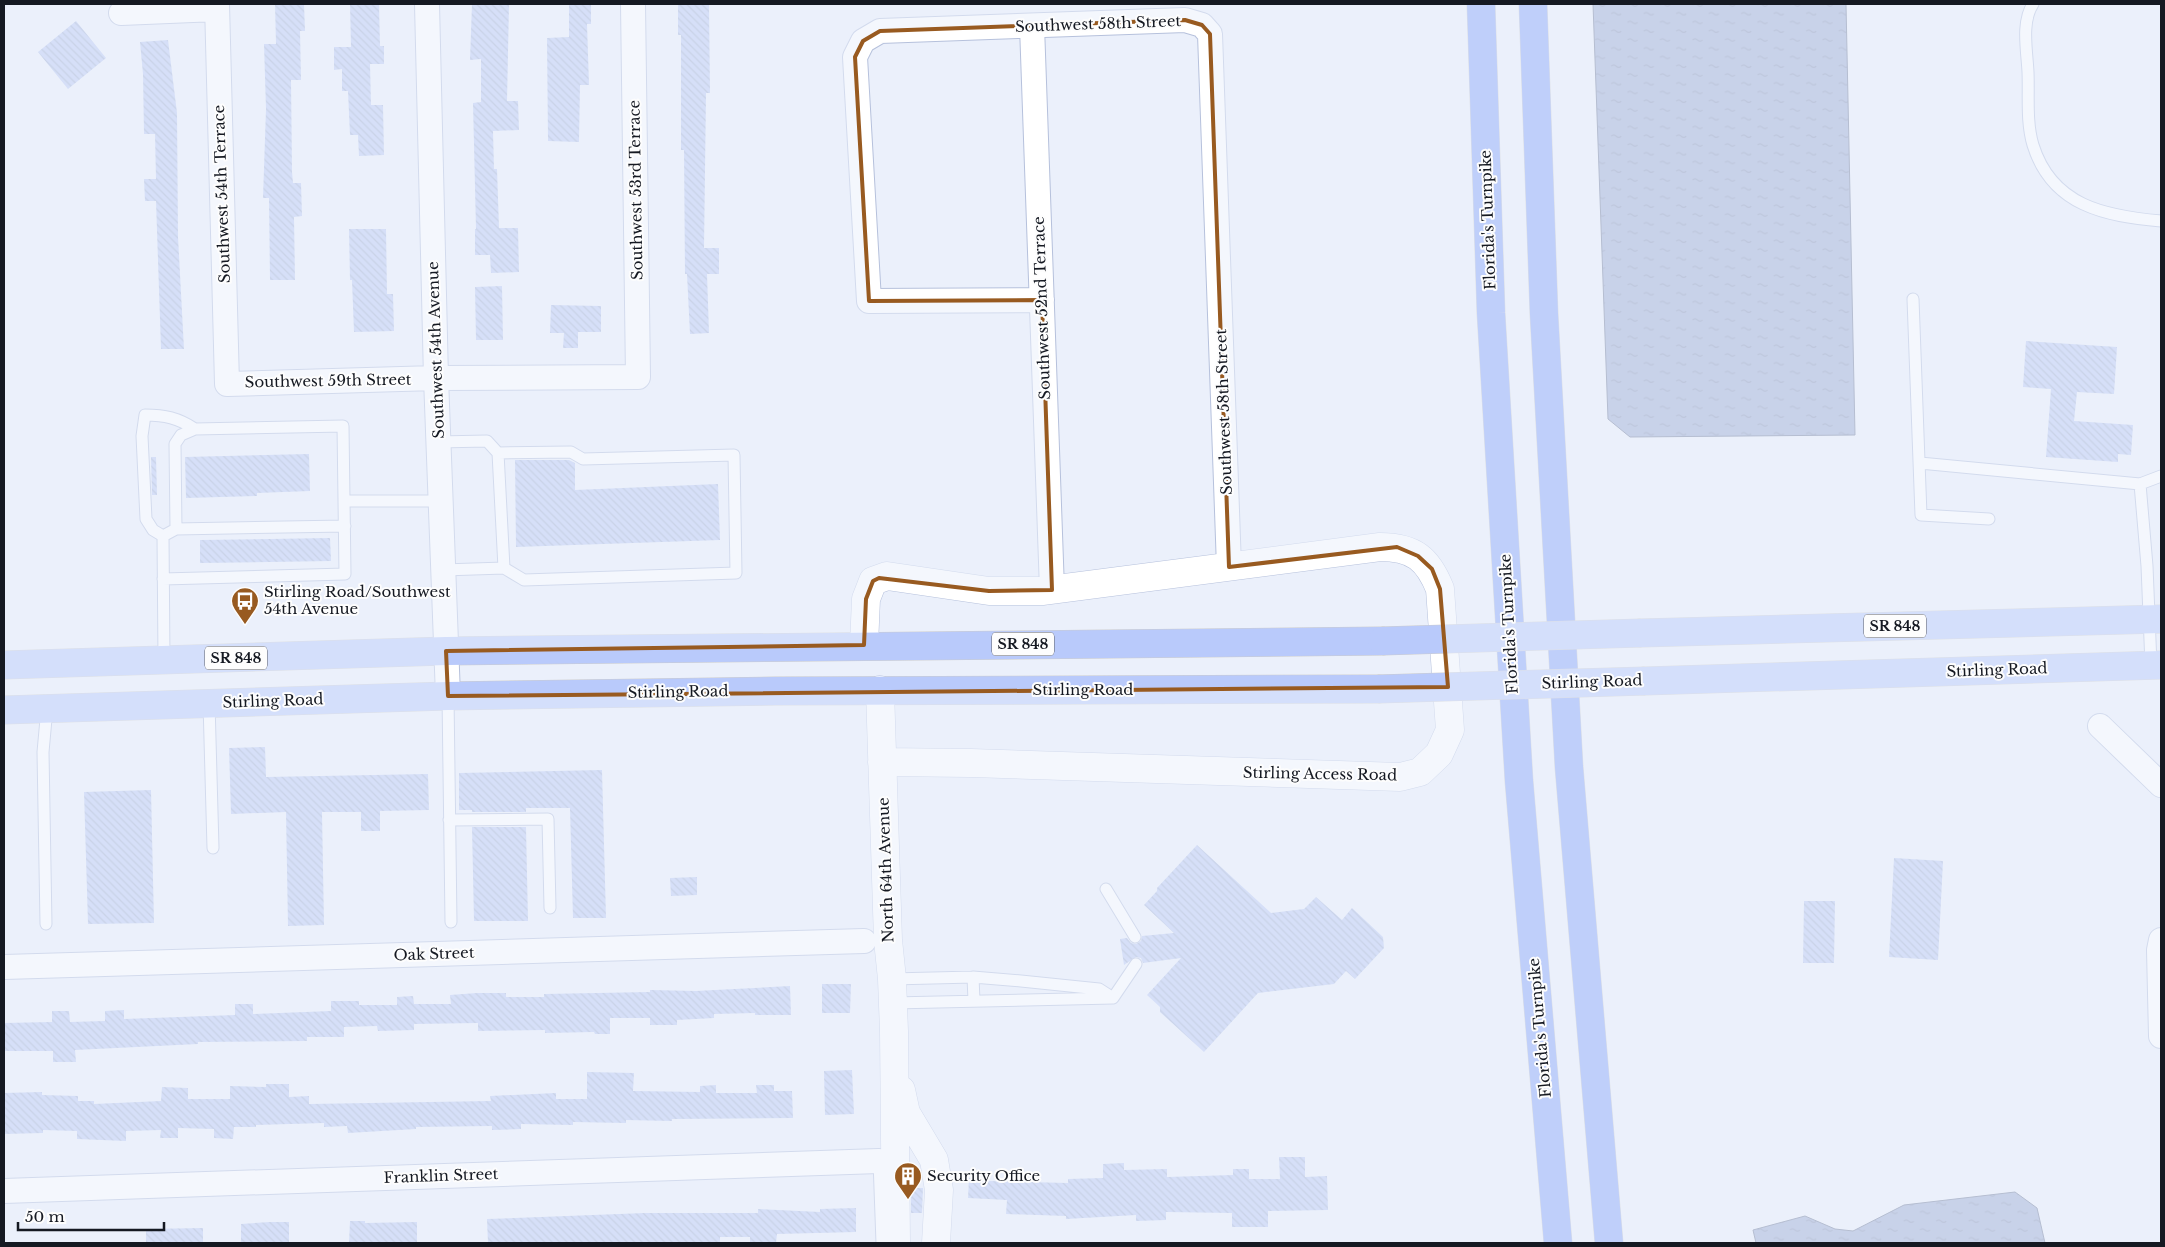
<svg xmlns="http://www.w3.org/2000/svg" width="2165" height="1247" viewBox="0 0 2165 1247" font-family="'Libre Baskerville',serif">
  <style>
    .water { fill: url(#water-ripples); stroke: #75819e }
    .building { fill: url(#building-back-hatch) }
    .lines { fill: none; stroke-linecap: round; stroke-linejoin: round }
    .lane-casing { stroke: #b6c1dc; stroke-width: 13 }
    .street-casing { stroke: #b6c1dc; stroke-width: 26 }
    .secondary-casing { stroke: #b6c1dc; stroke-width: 29 }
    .primary-casing { stroke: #ccccce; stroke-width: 29 }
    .highway-casing { stroke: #ccccce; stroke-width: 29 }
    .lane { stroke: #fff; stroke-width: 11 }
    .street { stroke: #fff; stroke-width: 24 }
    .secondary { stroke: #fff; stroke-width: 28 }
    .primary { stroke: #b9cafb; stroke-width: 28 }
    .highway { stroke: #8ba7f8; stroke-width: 28 }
    .primary-bridge-casing { stroke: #ccccce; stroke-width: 29; stroke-linecap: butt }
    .primary-bridge { stroke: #b9cafb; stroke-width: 28 }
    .marked { fill: none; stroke: #985a20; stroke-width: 4; stroke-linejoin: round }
    .labels { text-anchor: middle; stroke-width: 4; stroke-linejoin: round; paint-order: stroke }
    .shield { fill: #fdfdfd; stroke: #5b5d64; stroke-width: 1 }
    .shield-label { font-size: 14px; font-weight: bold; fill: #151922 }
    .street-label { font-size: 15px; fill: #151922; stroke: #fdfdfd }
    .poi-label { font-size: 15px; fill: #151922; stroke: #fdfdfd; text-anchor: start }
  </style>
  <defs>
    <pattern id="water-ripples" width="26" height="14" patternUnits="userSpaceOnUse" patternTransform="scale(1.25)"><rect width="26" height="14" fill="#9eadd3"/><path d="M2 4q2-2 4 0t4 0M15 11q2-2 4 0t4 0" fill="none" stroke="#8794b5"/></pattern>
    <pattern id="building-back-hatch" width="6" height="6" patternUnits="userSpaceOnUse" patternTransform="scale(1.25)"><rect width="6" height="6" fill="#bccbf3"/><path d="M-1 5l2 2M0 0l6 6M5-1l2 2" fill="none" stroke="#a1aed0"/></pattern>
  </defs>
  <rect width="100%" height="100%" fill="#ebf0fb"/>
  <path class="water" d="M1593 4H1846L1855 435 1630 437 1608 419Z
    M2015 1192 2037 1208 2045 1243H1756L1753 1230 1805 1216 1835 1229 1853 1231 1904 1205Z"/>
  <path class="building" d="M275 4H304L305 31H300L301 80H291L292 172 293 183H301L302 216 294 217 295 280H270L269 198H263L266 109 264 44H276Z
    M350 4H379L380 46H384V64H370L371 105H383L384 155 359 156 358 135H350L348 91H342V69L334 70V47H351Z
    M472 4H509L507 101H518L519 130 493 131 494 169H497L499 228H518L519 272 491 273 490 255H475V229H476L473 103 481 102V59L470 60Z
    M569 4H591V24H587L589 85H580L579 142 548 141 547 38 569 37Z
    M678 4H709L710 93H706L704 248H719V274H707L709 333 690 334 687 274H685L684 150H681V35H678Z
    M76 21 106 58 68 89 38 52Z
    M168 40 177 113 178 237 184 349H161L156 201H145L144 179H156L155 134H144L143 74 140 42Z
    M349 229H386L387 294H393L394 331 354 332 352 280H350Z
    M502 286 503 340H476L475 287Z
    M551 305 601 306V332H578V348H563L564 333H550Z
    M2026 341 2117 347 2114 394 2077 392 2074 421 2133 425 2131 455 2118 454V462L2046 457 2051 389 2023 387Z
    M309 454 310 491 257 493V496L186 498 185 457Z
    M151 457H156L157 495H152Z
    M515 460H569L575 463V490L718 484 720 540 516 547Z
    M330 538 331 561 200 563V540Z
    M265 747 266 777 428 774 429 810 380 811V831H361V812H322L324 925 288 926 286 812 231 814 229 748Z
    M602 770 606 918H573L570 808H526V812H472V810H459V773Z
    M151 790 154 923 88 924 84 792Z
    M472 827H526L528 921H474Z
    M1197 845 1271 913 1304 909 1316 897 1342 920 1352 908 1383 937 1384 948 1355 979 1346 971 1334 984 1258 993 1204 1052 1160 1012V1007L1147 995 1181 958 1143 963 1141 958 1136 957 1124 965 1120 939 1127 938 1131 943 1136 944 1141 941 1142 936 1174 933 1144 905 1157 891V888Z
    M1894 858 1943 861 1938 960 1889 957Z
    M697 877V895L671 896 670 878Z
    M1804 901H1835L1834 963H1803Z
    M822 984H851L850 1013H822Z
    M790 986 791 1015H755V1013L714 1014V1018L677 1020V1025H650V1018H610V1034H595L594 1032 545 1033V1030L478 1031V1023L414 1024V1030L378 1031 377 1026 344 1027V1037H307V1041L198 1042V1044L75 1050 76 1062H53V1051H4V1023L52 1022V1011H69L70 1022 105 1021V1011L124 1010V1019L235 1015V1004H253V1014L331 1011V1001H359V1005H397V997L413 996 414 1004H451L450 995 477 993H506V997H544V994L650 992V990L696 991Z
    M852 1070 854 1114 825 1115 824 1071Z
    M587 1072 634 1073 633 1091 700 1092V1086L716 1085V1093H757L756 1085H774V1091H792L793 1118 672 1119V1121L626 1120V1123L573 1122V1125L521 1124V1129L492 1130V1126L416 1127V1129L348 1133 347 1126 324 1127V1123L256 1125V1127H234L233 1139 214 1138V1129L178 1128V1138H160L161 1130 126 1131V1141L77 1139V1131L43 1130V1133L4 1134V1093L42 1092V1095L78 1096V1101H94V1104L161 1101 162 1087 188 1088V1099H230V1086L266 1087V1084H289V1097L309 1096V1104L491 1101 490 1096 556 1093V1099H587Z
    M1279 1157H1305V1177L1327 1176 1328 1210 1268 1211V1227H1232V1213L1166 1212V1220L1136 1221V1215L1066 1219V1216L1006 1214 1007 1200 968 1198 969 1178 989 1179V1181L1068 1183V1179L1103 1178V1164L1124 1163V1170L1167 1169V1177L1233 1175V1169H1249V1179H1280Z
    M911 1188H923L922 1213H911Z
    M856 1208V1232L777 1234 776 1243H750V1237H720V1243H488L487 1219 645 1213H758V1209L820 1212V1209Z
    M350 1221H365V1223L417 1222V1243H349Z
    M270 1222H289V1243H241V1224Z
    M203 1228V1243H146V1229Z"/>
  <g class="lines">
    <g class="lane-casing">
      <path id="lane" d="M2033 4C2021 22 2027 51 2028 72 2029 95 2026 122 2033 145 2052 206 2105 216 2161 221
        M1913 299 1921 515 1989 519
        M438 442 487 441 498 453 504 568
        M1920 463 2140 484 2147 566 2151 665
        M2140 484 2161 476
        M344 501H440
        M163 536 176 529 345 526
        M163 536 153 530 146 519 142 436 145 415C165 415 178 418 195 429
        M163 536 164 660
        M443 570 504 568 524 580 736 573 734 455 583 459 571 452 498 453
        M163 579 345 574 343 426 195 429 181 435 175 444 176 529
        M448 696 451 922
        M209 703 213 848
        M449 820 548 819 550 908
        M1106 889 1135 937
        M46 924 43 752 47 708
        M973 977 974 1001
        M892 979 973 977 1021 981 1099 989 1113 998
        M1113 998 1136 964
        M893 1003 1113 998
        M879 1161 882 1243"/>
    </g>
    <g class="street-casing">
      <path id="street" d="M217 4 227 384 436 378 638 377 633 4
        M427 4 436 378 448 696
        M121 13 217 9
        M1032 26 1052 590
        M1042 300 869 301 855 57 863 41 880 31 1185 20 1202 25 1210 34 1229 567
        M2100 726 2161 785
        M2161 940 2159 950 2161 1036
        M4 967 864 941
        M4 1191 879 1161"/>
    </g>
    <g class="secondary-casing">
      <path id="secondary" d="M864 645 866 599 873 581 887 576 989 591H1042L1380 547C1414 547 1428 559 1440 589L1450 730 1439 754 1420 772 1400 777 971 763 882 762
        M880 690 888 940 892 979 894 1031 896 1243
        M901 1090 906 1113 934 1160 939 1190 936 1243"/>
    </g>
    <g class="primary-casing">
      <path id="primary" d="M1641 633 2161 619
        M4 665 446 651 1382 641
        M1645 681 2161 665
        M4 710 448 696 775 691 1378 689"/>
    </g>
    <g class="highway-casing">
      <path id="highway" d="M1481 4 1491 313 1519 781 1558 1243
        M1533 4 1544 314 1569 767 1609 1243"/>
    </g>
    <use href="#lane" class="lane"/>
    <use href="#street" class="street"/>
    <use href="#secondary" class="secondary"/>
    <use href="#primary" class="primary"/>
    <use href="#highway" class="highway"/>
    <g class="primary-bridge-casing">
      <path id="primary-bridge" d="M1382 641 1641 633
        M1378 689 1645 681"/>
    </g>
    <use href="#primary-bridge" class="primary-bridge"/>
  </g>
  <path d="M0 0H2165V1247H0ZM1185 20 1202 25 1210 34 1229 567 1397 547 1418 556 1432 569 1440 589 1448 687 448 696 446 651 864 645 866 599 873 581 879 578 989 591 1052 590 1042 300 869 301 855 57 863 41 880 31Z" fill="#ebf0fb" fill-opacity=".55" fill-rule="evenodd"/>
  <path class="marked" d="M1185 20 1202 25 1210 34 1229 567 1397 547 1418 556 1432 569 1440 589 1448 687 448 696 446 651 864 645 866 599 873 581 879 578 989 591 1052 590 1042 300 869 301 855 57 863 41 880 31Z"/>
  <defs>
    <g id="bus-pin" transform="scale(1.4375)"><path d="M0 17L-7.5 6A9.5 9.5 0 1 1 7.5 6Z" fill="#985a20" stroke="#fdfdfd"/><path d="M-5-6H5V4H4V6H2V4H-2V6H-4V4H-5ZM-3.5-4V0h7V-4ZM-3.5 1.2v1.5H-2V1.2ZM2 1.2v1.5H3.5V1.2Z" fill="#fff"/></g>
    <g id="building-pin" transform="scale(1.4375)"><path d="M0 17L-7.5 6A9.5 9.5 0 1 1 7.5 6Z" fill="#985a20" stroke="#fdfdfd"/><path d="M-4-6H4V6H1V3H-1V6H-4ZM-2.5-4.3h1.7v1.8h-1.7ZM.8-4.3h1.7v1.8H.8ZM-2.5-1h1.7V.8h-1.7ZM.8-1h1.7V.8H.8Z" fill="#fff"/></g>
  </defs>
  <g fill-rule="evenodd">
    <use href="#bus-pin" x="245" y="601"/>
    <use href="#building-pin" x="908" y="1176"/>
  </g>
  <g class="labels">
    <g class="shield">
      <rect x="1864" y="614.5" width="62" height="23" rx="4"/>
      <rect x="992" y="632.5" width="62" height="23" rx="4"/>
      <rect x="205" y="646.5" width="62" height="23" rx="4"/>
    </g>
    <g class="shield-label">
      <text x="1895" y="631">SR 848</text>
      <text x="1023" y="649">SR 848</text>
      <text x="236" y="663">SR 848</text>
    </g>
    <g class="street-label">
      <text transform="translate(1098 24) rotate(-2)" y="5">Southwest 58th Street</text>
      <text transform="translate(636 190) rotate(-91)" y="5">Southwest 53rd Terrace</text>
      <text transform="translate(222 194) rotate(-92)" y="5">Southwest 54th Terrace</text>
      <text transform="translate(1488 220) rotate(-92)" y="5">Florida's Turnpike</text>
      <text transform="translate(1042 308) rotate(-92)" y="5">Southwest 52nd Terrace</text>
      <text transform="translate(436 350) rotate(-92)" y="5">Southwest 54th Avenue</text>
      <text transform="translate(328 381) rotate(-1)" y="5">Southwest 59th Street</text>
      <text transform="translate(1224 412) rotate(-92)" y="5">Southwest 58th Street</text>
      <text transform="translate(1509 624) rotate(-93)" y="5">Florida's Turnpike</text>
      <text transform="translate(1997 670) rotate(-2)" y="5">Stirling Road</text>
      <text transform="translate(1592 682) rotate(-2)" y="5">Stirling Road</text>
      <text x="1083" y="695">Stirling Road</text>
      <text transform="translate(678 692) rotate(-1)" y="5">Stirling Road</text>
      <text transform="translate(273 701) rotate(-2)" y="5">Stirling Road</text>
      <text transform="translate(1320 774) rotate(1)" y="5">Stirling Access Road</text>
      <text transform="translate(886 870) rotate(-92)" y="5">North 64th Avenue</text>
      <text transform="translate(434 954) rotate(-2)" y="5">Oak Street</text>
      <text transform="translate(1540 1028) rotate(-95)" y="5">Florida's Turnpike</text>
      <text transform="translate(441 1176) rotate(-2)" y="5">Franklin Street</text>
    </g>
    <g class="poi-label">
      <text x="264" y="597">Stirling Road/Southwest<tspan x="264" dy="17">54th Avenue</tspan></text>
      <text x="927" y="1181">Security Office</text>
    </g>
  </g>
  <rect width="2165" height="1247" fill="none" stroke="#151922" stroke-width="10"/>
  <path d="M18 1222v8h146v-8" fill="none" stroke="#151922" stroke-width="2.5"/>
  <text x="25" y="1222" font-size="15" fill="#151922" stroke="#fdfdfd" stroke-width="4" paint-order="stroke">50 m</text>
</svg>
